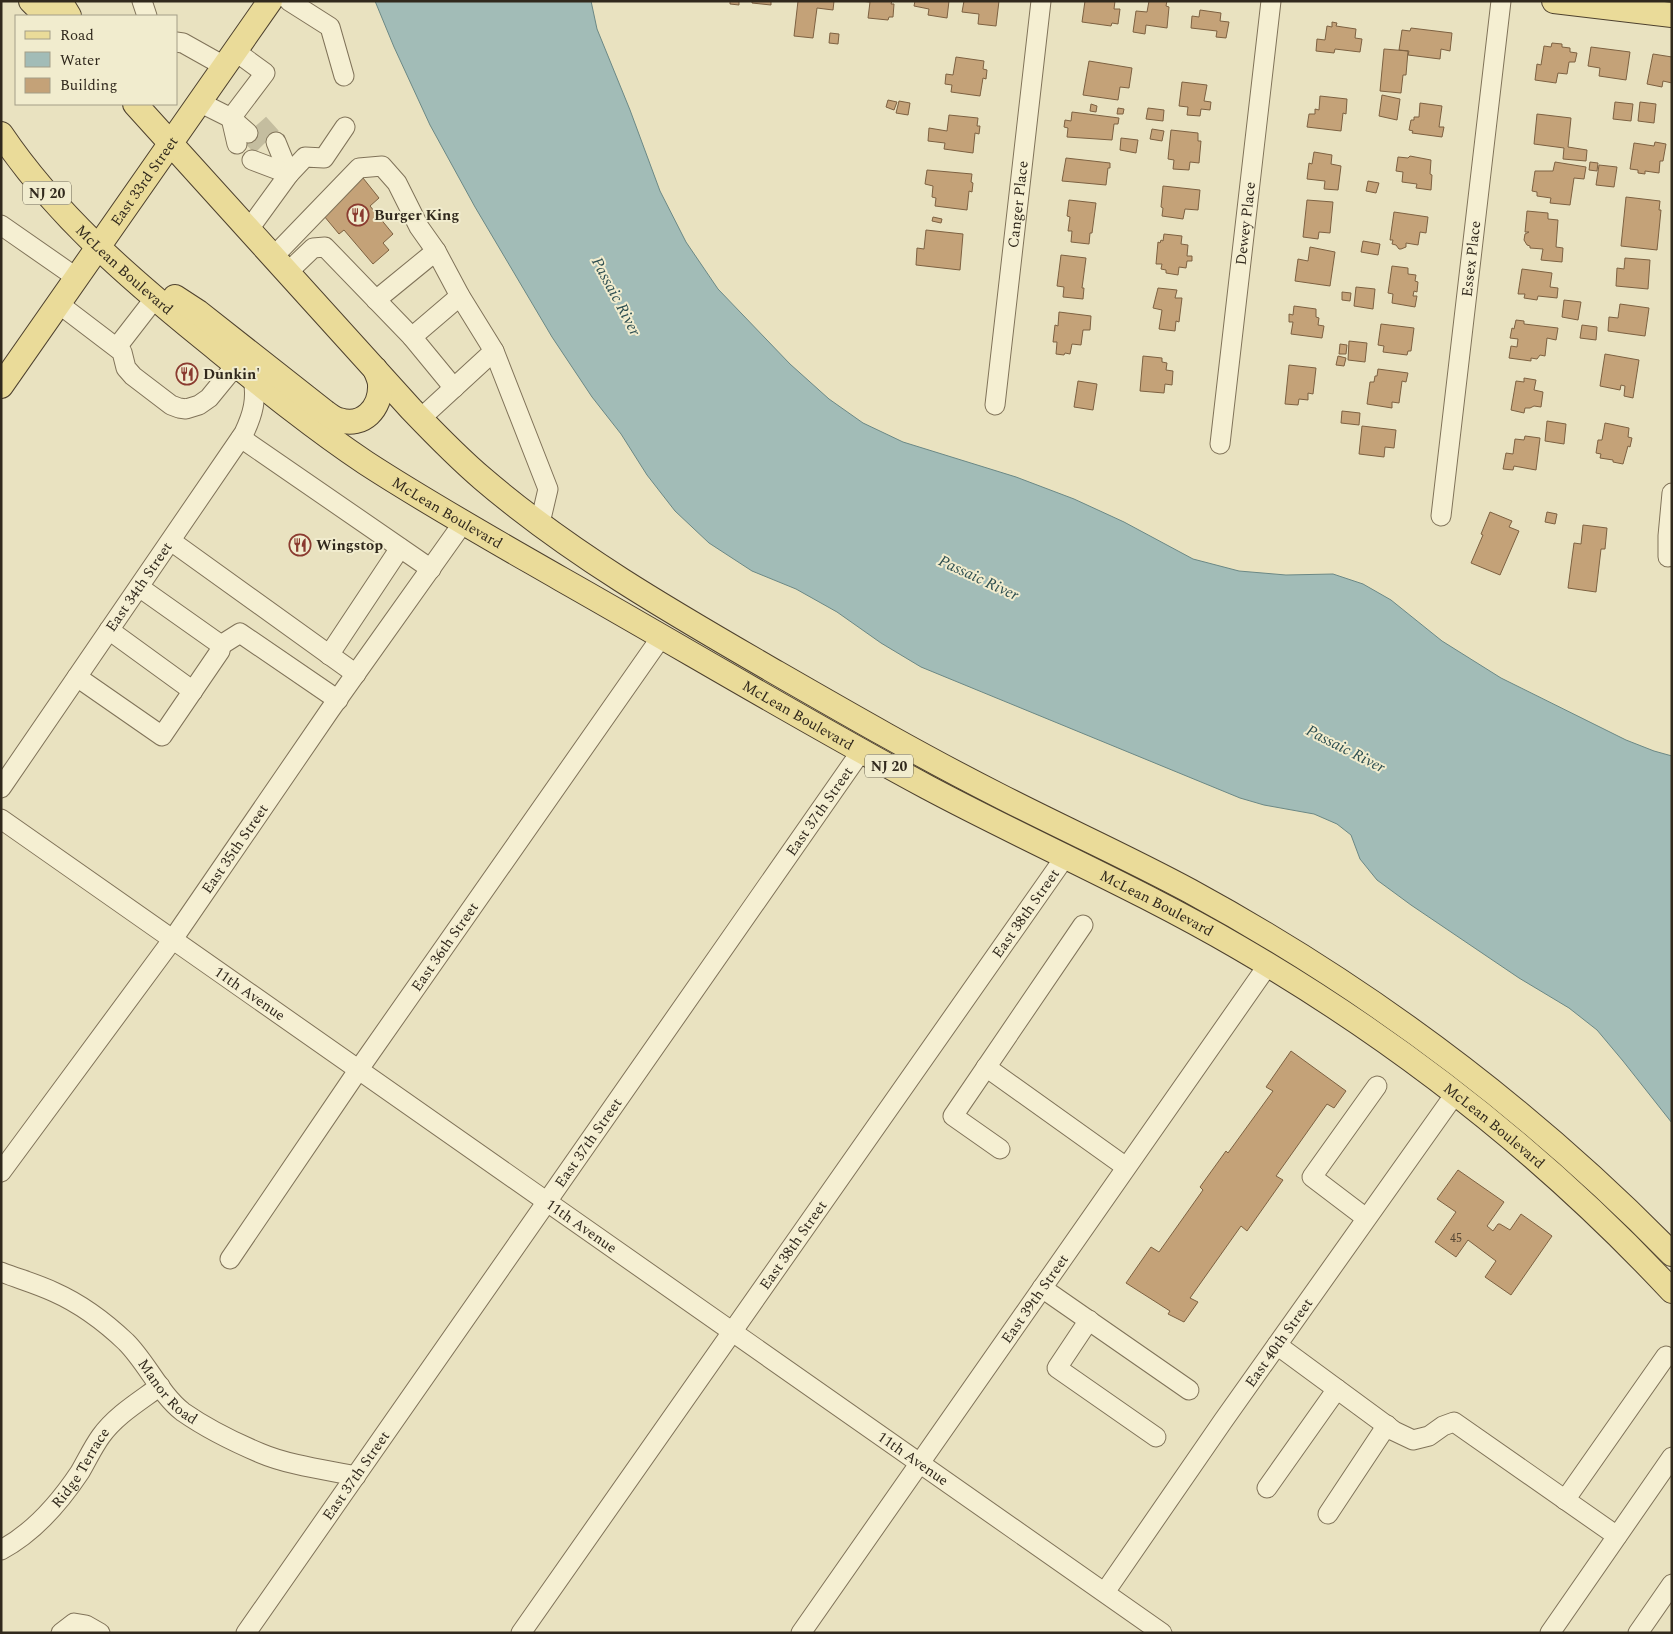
<svg xmlns="http://www.w3.org/2000/svg" width="1673" height="1634" viewBox="0 0 1673 1634" font-family="Spectral,serif">
  <style>
    .water { fill: #a2bcb7; stroke: #6b8885 }
    .building { fill: #c4a278; stroke: #7d6141 }
    .lines { fill: none; stroke-linecap: round; stroke-linejoin: round }
    .minor-tunnel { stroke: #c4bd9f; stroke-width: 19; stroke-dasharray: 19 9; stroke-linecap: butt }
    .minor-casing { stroke: #807359; stroke-width: 21 }
    .major-casing { stroke: #4e412e; stroke-width: 26 }
    .minor { stroke: #f5efd2; stroke-width: 19 }
    .major { stroke: #eadb99; stroke-width: 24 }
    .labels { text-anchor: middle; stroke-width: 4; stroke-linejoin: round; paint-order: stroke }
    .number-label { font-size: 12px; fill: #564734 }
    .shield { fill: #f1ecce; stroke: #6b6452; stroke-width: 1 }
    .shield-label { font-size: 14px; font-weight: bold; fill: #31291d }
    .street-label { font-size: 15px; fill: #31291d; stroke: #f1ecce }
    .poi-label { font-size: 15px; font-weight: bold; fill: #31291d; stroke: #f1ecce; text-anchor: start }
    .water-label { font-size: 16px; font-style: italic; fill: #2d4e50; stroke: #f1ecce }
  </style>
  <rect width="100%" height="100%" fill="#e9e2c0"/>
  <path class="water" d="M375 1H591L597 29 630 110 660 191 686 242 718 289 790 364 829 399 863 423 903 442 1016 477 1074 499 1124 522 1193 559 1239 571 1286 575 1333 574 1363 584 1391 600 1442 641 1501 678 1626 740 1654 751 1672 756V1123L1623 1061 1597 1030 1569 1008 1519 978 1411 905 1377 880 1360 859 1351 835 1337 824 1314 814 1264 805 1240 798 921 667 881 643 837 612 796 589 752 571 709 543 675 511 647 475 621 434 592 397 552 337 475 207 430 125 394 47Z"/>
  <path class="building" d="M730 1H739V5L730 4Z
    M752 1H771V5L752 3Z
    M798 1H834L833 10 817 8 813 38 794 36Z
    M860 1H892L891 4H894L893 17H889L888 20 868 18 870 2Z
    M915 1H949L947 18 928 15 929 9 914 6Z
    M964 1H999L996 26 978 24 979 14 962 12Z
    M1085 1H1115L1114 9H1120L1118 24 1112 23 1111 26 1082 22Z
    M1149 1H1167L1166 6 1169 7 1167 28 1146 25 1145 34 1133 32 1136 11 1147 12Z
    M1200 10 1221 13 1220 21 1229 22 1226 38 1216 37 1217 31 1191 28 1192 16 1199 17Z
    M1332 22 1337 23 1336 26 1356 29 1355 38 1362 39 1360 52 1335 49 1334 53 1316 51 1317 39 1325 40 1327 26 1332 27Z
    M1411 28 1452 33 1450 51 1441 49 1440 59 1408 55 1409 51 1399 50 1402 30 1410 31Z
    M830 33 839 34 838 44 829 43Z
    M1552 43 1562 44V47L1570 48V52L1577 53 1575 62H1569L1567 74 1558 73 1556 83 1535 80 1537 64 1541 65 1544 46 1551 47Z
    M1591 47 1630 52 1626 80 1599 76 1600 68 1588 66Z
    M1384 49 1408 51 1406 75H1403L1401 93 1380 91Z
    M1653 54 1672 57V83L1663 81 1662 87 1647 84Z
    M956 57 984 61 983 69 987 70 986 79 983 78 980 96 951 92 952 85 945 84 946 74 953 75Z
    M1089 61 1132 68 1129 88 1120 87 1118 100 1083 95Z
    M1182 82 1207 85 1204 101 1211 102 1210 110 1201 109 1200 116 1187 115 1188 107 1179 106Z
    M1382 95 1400 99 1397 120 1379 116Z
    M1320 96 1347 99 1346 114 1343 113 1341 131 1307 127 1309 114H1315V109L1319 110Z
    M888 100 897 102 894 110 886 107Z
    M899 101 910 103 908 115 896 113Z
    M1615 102 1633 104 1631 121 1613 119Z
    M1640 102 1656 104 1654 123 1638 121Z
    M1420 103 1442 106 1439 127H1444L1442 137 1412 133 1413 131 1409 130 1411 120H1414V117H1419Z
    M1091 104 1097 106 1096 112 1090 111Z
    M1118 108 1124 109 1123 114H1117Z
    M1148 108 1164 110 1163 121 1146 119Z
    M1072 112 1119 118 1118 124H1114L1112 140 1067 137 1068 128 1064 127 1065 120 1071 121Z
    M1537 114 1571 118 1568 147 1587 150 1586 161 1563 159 1564 148 1534 144Z
    M949 115 978 118 977 126H980L979 134 975 133 973 153 944 149 945 143 928 141 929 128 947 131Z
    M1152 129 1164 131 1162 141 1150 139Z
    M1171 130 1198 133V141H1201L1199 163 1190 162 1189 170 1173 169 1174 160 1168 159Z
    M1121 138 1138 140 1136 153 1120 150Z
    M1655 142 1666 144 1663 161H1660L1659 173 1645 171V174L1638 173V170L1630 169 1634 143 1654 146Z
    M1314 152 1332 155 1331 164 1341 166 1338 190 1324 189 1325 181 1307 179 1309 163 1312 164Z
    M1410 156 1431 160 1430 174 1432 175 1431 190 1416 188 1417 184 1402 182 1403 172 1396 171 1398 157 1408 158Z
    M1066 158 1110 163V168H1108L1106 185 1062 181Z
    M1555 162 1586 167 1584 179 1574 178 1570 205 1550 203 1551 198 1537 196V192L1532 191 1535 171H1553Z
    M1590 162 1598 163 1597 171 1589 170Z
    M1599 165 1617 167 1614 187 1596 185Z
    M927 170 972 174 971 182 973 183 972 192 969 191 967 210 935 206 936 198 932 197 933 186 925 184Z
    M363 178 379 198 370 206 393 234 383 243 389 250 373 264 344 230 339 234 324 216 327 209Z
    M1368 181 1379 183 1376 193 1366 191Z
    M1163 186 1200 190 1198 210 1185 209 1183 219 1162 216 1163 208 1161 207Z
    M1626 197 1660 201 1659 210H1661L1657 250 1621 246Z
    M1069 200 1096 203 1092 233H1090L1089 244 1071 242 1072 231H1068L1070 217 1067 216Z
    M1307 200 1333 202 1330 233 1319 232 1318 239 1303 237Z
    M1527 211 1548 213V219L1558 220 1556 247 1563 248 1562 262 1541 260 1543 249 1530 248V246L1527 245 1524 240 1525 234 1529 232H1525Z
    M1394 212 1428 217 1426 233 1420 232 1418 245 1406 243V247L1401 249H1399L1396 245 1392 244 1393 240H1390Z
    M933 217 942 219 941 223 932 221Z
    M926 230 963 234 960 270 916 265 917 248 924 249Z
    M1164 234 1182 236 1181 244 1188 245 1187 256H1192V261H1187L1186 268 1179 267 1178 275 1166 273V270L1161 269 1162 264H1156L1158 242 1160 243 1161 240 1163 241Z
    M1363 241 1380 244 1378 255 1361 252Z
    M1310 247 1335 252 1330 286 1295 281 1298 259 1308 261Z
    M1061 255 1086 258 1082 288H1084L1083 299 1063 297 1064 287 1057 286Z
    M1625 258 1650 260 1648 289 1616 286 1617 268 1624 269Z
    M1392 266 1408 268V274L1416 275 1415 281 1418 282 1417 292 1414 291 1413 296H1417L1415 307 1392 303 1393 294 1388 293Z
    M1522 269 1552 273 1550 287 1558 288 1557 298 1538 296 1537 300 1524 298 1525 294H1518Z
    M1356 287 1375 289 1373 309 1354 306Z
    M1158 288 1177 290 1175 298H1182L1179 322 1176 321 1175 331 1159 329 1162 310 1153 308Z
    M1342 292 1351 293 1350 301 1342 300Z
    M1564 300 1581 302 1578 320 1562 317Z
    M1620 304 1649 308 1645 336 1608 331 1609 317 1618 318Z
    M1294 306 1316 309V317L1319 318 1318 325 1324 326 1322 338 1291 334 1293 322H1289V314L1293 315Z
    M1059 312 1091 316 1090 330H1083L1081 345 1072 344 1070 354 1065 353 1064 355 1056 354 1057 342H1053L1055 325 1058 326Z
    M1516 320 1524 321V324L1558 328 1556 340 1547 338 1545 356 1540 355 1537 359 1531 358V361L1509 358 1511 346 1517 347 1518 339 1510 338 1512 328 1514 329Z
    M1381 324 1414 328 1411 351H1408L1407 355 1383 352 1384 346 1378 345Z
    M1582 325 1597 327 1596 340 1580 338Z
    M1349 341 1367 343 1365 362 1348 360Z
    M1340 344 1347 345 1346 354H1339Z
    M1605 354 1639 360 1633 398 1624 396 1625 386 1621 385 1620 390 1600 386Z
    M1143 356 1162 358V362L1167 363 1166 370 1173 371 1172 385 1165 384 1164 393 1140 391Z
    M1338 356 1346 358 1344 366 1336 365Z
    M1289 365 1316 368 1313 394 1308 393V400L1299 399 1298 405 1285 404Z
    M1378 369 1408 373 1406 382 1402 381 1399 403 1392 402V408L1367 404 1370 382H1374L1375 376H1377Z
    M1524 378 1536 380 1534 390 1543 392 1541 407 1534 406 1530 408H1525L1524 413 1511 410 1516 381 1524 382Z
    M1078 381 1097 384 1093 410 1074 407Z
    M1342 411 1360 413 1359 425 1341 423Z
    M1547 421 1566 424 1564 444 1545 441Z
    M1605 423 1629 428 1628 437 1632 438 1630 447 1628 446 1623 464 1613 462V460L1600 458 1601 454 1596 453 1598 440H1602Z
    M1362 426 1396 430 1394 448 1385 447 1384 457 1359 454Z
    M1525 436 1540 438 1536 470 1514 466 1513 470 1503 469 1506 453 1513 454 1515 439 1524 440Z
    M1490 512 1512 521 1509 527 1519 531 1500 575 1471 563 1483 535 1481 534Z
    M1547 512 1557 514 1555 524 1545 522Z
    M1583 525 1607 528 1605 549H1601L1596 592 1568 588 1574 543 1581 544Z
    M1291 1051 1346 1091 1334 1108 1327 1104 1276 1176 1283 1180 1247 1231 1241 1226 1190 1298 1198 1302 1184 1322 1168 1314 1170 1311 1126 1283 1151 1247 1159 1252 1203 1190 1200 1187 1226 1151 1228 1153 1273 1091 1266 1087Z
    M1458 1170 1504 1202 1487 1226 1493 1231 1498 1224H1500L1510 1230 1521 1214 1552 1236 1511 1295 1485 1277 1496 1261 1468 1240 1456 1257 1435 1242 1456 1212 1437 1199Z"/>
  <g class="lines">
    <path class="minor-tunnel" d="M259 123 276 142
      M248 133 266 151"/>
    <g class="minor-casing">
      <g id="minor">
        <path d="M142 1 147 16"/>
        <path d="M289 1 330 27 344 76"/>
        <path d="M176 42 183 43 224 66"/>
        <path d="M235 51 265 73 231 118 237 144"/>
        <path d="M199 102 231 118 248 133"/>
        <path d="M276 142 289 174"/>
        <path d="M252 160 289 174"/>
        <path d="M1 225 77 278"/>
        <path d="M249 229 289 174 305 157 324 158 345 127"/>
        <path d="M274 256 359 168 382 166 397 183 419 227 436 251 460 296 494 351 420 419"/>
        <path d="M288 272 313 248 325 247 412 337"/>
        <path d="M376 300 436 251"/>
        <path d="M59 304 122 352 126 368 133 376 171 405 179 408 186 409 199 405 209 398 236 365"/>
        <path d="M117 347 155 298"/>
        <path d="M494 351 548 489 540 523"/>
        <path d="M454 388 412 337 460 296"/>
        <path id="s1" d="M995 405 1041 1"/>
        <path d="M241 438 431 569"/>
        <path id="s2" d="M1220 444 1271 1"/>
        <path id="s3" d="M1441 516 1501 1"/>
        <path d="M171 541 356 674"/>
        <path d="M1668 557V536L1672 493"/>
        <path d="M109 630 193 691"/>
        <path d="M221 645 240 633 338 700"/>
        <path d="M329 655 400 548"/>
        <path d="M77 677 162 736 220 651 221 645 139 587"/>
        <path id="s4" d="M1 788 244 433C253 414 257 399 253 378"/>
        <path id="s5" d="M1 819 1162 1633"/>
        <path d="M986 1067 1126 1167"/>
        <path d="M1000 1149 953 1116 1083 925"/>
        <path id="s6" d="M1 1172 173 939 330 710 463 523"/>
        <path d="M1366 1218 1312 1177 1377 1086"/>
        <path id="s7" d="M230 1259 359 1069 662 636"/>
        <path id="s8" d="M1 1272C19 1279 37 1284 54 1292 81 1304 105 1322 126 1342 147 1363 160 1394 183 1412 206 1428 234 1442 260 1453 288 1465 326 1470 356 1476"/>
        <path d="M1042 1288 1189 1390"/>
        <path d="M1089 1320 1057 1368 1156 1437"/>
        <path d="M1277 1345 1394 1431 1413 1440 1429 1436 1443 1426 1454 1422 1617 1536"/>
        <path d="M1267 1488 1337 1389"/>
        <path d="M1565 1500 1666 1356"/>
        <path d="M1328 1514 1387 1425"/>
        <path id="s9" d="M1 1550C33 1533 60 1502 80 1472 87 1460 93 1447 101 1436 116 1415 140 1401 160 1386"/>
        <path id="s10" d="M1105 1592 1223 1421 1455 1094"/>
        <path d="M61 1633 74 1623 86 1625 100 1633"/>
        <path id="s11" d="M246 1633 862 750"/>
        <path id="s12" d="M521 1633 1065 857"/>
        <path id="s13" d="M801 1633 1268 965"/>
        <path d="M1550 1633 1672 1457"/>
        <path d="M1638 1633 1672 1584"/>
      </g>
    </g>
    <g class="major-casing">
      <g id="major">
        <path d="M31 1 46 16"/>
        <path d="M60 1 69 16"/>
        <path d="M1554 1 1672 15"/>
        <path d="M135 104 411 409C434 433 457 457 483 479 572 555 675 614 777 673 850 715 923 757 998 795 1062 828 1127 857 1190 891 1368 988 1530 1109 1672 1254"/>
        <path id="s14" d="M1 134C55 214 128 277 203 338 256 381 309 425 366 463 429 504 495 541 561 579 683 648 804 721 927 787 1030 842 1137 888 1238 947 1398 1040 1546 1156 1672 1291"/>
        <path d="M175 297 198 312 325 412C329 415 334 419 339 420 363 428 381 408 380 385 380 380 377 374 375 369"/>
        <path id="s15" d="M1 386 270 1"/>
      </g>
    </g>
    <use href="#minor" class="minor"/>
    <use href="#major" class="major"/>
  </g>
  <defs>
    <g id="restaurant-ring" transform="scale(1.125)"><circle r="9.5" fill="#f1ecce" stroke="#8a3a2f" stroke-width="1.5"/><path d="M-5-6h1v4h1v-4h1v4h1v-4h1v5L-1.5 .5V6h-2V.5L-5-1ZM5-6V6H3V1.5H1.5Q1.5-4 5-6Z" fill="#8a3a2f"/></g>
  </defs>
  <g fill-rule="evenodd">
    <use href="#restaurant-ring" x="358" y="215"/>
    <use href="#restaurant-ring" x="187" y="374"/>
    <use href="#restaurant-ring" x="300" y="545"/>
  </g>
  <g class="labels">
    <g class="number-label">
      <text x="1456" y="1242">45</text>
    </g>
    <g class="shield">
      <rect x="23" y="181.5" width="48" height="23" rx="4"/>
      <rect x="865" y="754.5" width="48" height="23" rx="4"/>
    </g>
    <g class="shield-label">
      <text x="47" y="198">NJ 20</text>
      <text x="889" y="771">NJ 20</text>
    </g>
    <g class="street-label">
      <text dy="5" stroke="none"><textPath href="#s15" startOffset="250">East 33rd Street</textPath></text>
      <text dy="5" stroke="none"><textPath href="#s1" startOffset="202">Canger Place</textPath></text>
      <text dy="5" stroke="none"><textPath href="#s2" startOffset="222">Dewey Place</textPath></text>
      <text dy="5" stroke="none"><textPath href="#s3" startOffset="259">Essex Place</textPath></text>
      <text dy="5" stroke="none"><textPath href="#s14" startOffset="184">McLean Boulevard</textPath></text>
      <text dy="5" stroke="none"><textPath href="#s14" startOffset="589">McLean Boulevard</textPath></text>
      <text dy="5" stroke="none"><textPath href="#s4" startOffset="244">East 34th Street</textPath></text>
      <text dy="5" stroke="none"><textPath href="#s14" startOffset="994">McLean Boulevard</textPath></text>
      <text dy="5" stroke="none"><textPath href="#s11" startOffset="1002">East 37th Street</textPath></text>
      <text dy="5" stroke="none"><textPath href="#s6" startOffset="399">East 35th Street</textPath></text>
      <text dy="5" stroke="none"><textPath href="#s14" startOffset="1399">McLean Boulevard</textPath></text>
      <text dy="5" stroke="none"><textPath href="#s12" startOffset="879">East 38th Street</textPath></text>
      <text dy="5" stroke="none"><textPath href="#s7" startOffset="379">East 36th Street</textPath></text>
      <text dy="5" stroke="none"><textPath href="#s5" startOffset="304">11th Avenue</textPath></text>
      <text dy="5" stroke="none"><textPath href="#s14" startOffset="1804">McLean Boulevard</textPath></text>
      <text dy="5" stroke="none"><textPath href="#s11" startOffset="598">East 37th Street</textPath></text>
      <text dy="5" stroke="none"><textPath href="#s5" startOffset="709">11th Avenue</textPath></text>
      <text dy="5" stroke="none"><textPath href="#s12" startOffset="474">East 38th Street</textPath></text>
      <text dy="5" stroke="none"><textPath href="#s13" startOffset="408">East 39th Street</textPath></text>
      <text dy="5" stroke="none"><textPath href="#s10" startOffset="304">East 40th Street</textPath></text>
      <text dy="5" stroke="none"><textPath href="#s8" startOffset="210">Manor Road</textPath></text>
      <text dy="5" stroke="none"><textPath href="#s5" startOffset="1114">11th Avenue</textPath></text>
      <text dy="5" stroke="none"><textPath href="#s9" startOffset="116">Ridge Terrace</textPath></text>
      <text dy="5" stroke="none"><textPath href="#s11" startOffset="192">East 37th Street</textPath></text>
    </g>
    <g class="poi-label">
      <text x="374" y="220">Burger King</text>
      <text x="203" y="379">Dunkin'</text>
      <text x="316" y="550">Wingstop</text>
    </g>
    <g class="water-label">
      <text transform="translate(617 296) rotate(62)" y="6">Passaic River</text>
      <text transform="translate(979 577) rotate(25)" y="6">Passaic River</text>
      <text transform="translate(1346 748) rotate(27)" y="6">Passaic River</text>
    </g>
  </g>
  <rect width="1673" height="1634" fill="none" stroke="#31291d" stroke-width="5"/>
  <rect x="15" y="15" width="162" height="90" fill="#f1ecce" stroke="#a49e87"/>
  <rect x="25" y="31" width="25" height="8" fill="#eadb99" stroke="#a49e87"/>
  <text x="60" y="40" font-size="15" fill="#31291d">Road</text>
  <rect x="25" y="52" width="25" height="15" fill="#a2bcb7" stroke="#a49e87"/>
  <text x="60" y="65" font-size="15" fill="#31291d">Water</text>
  <rect x="25" y="78" width="25" height="15" fill="#c4a278" stroke="#a49e87"/>
  <text x="60" y="90" font-size="15" fill="#31291d">Building</text>
</svg>
